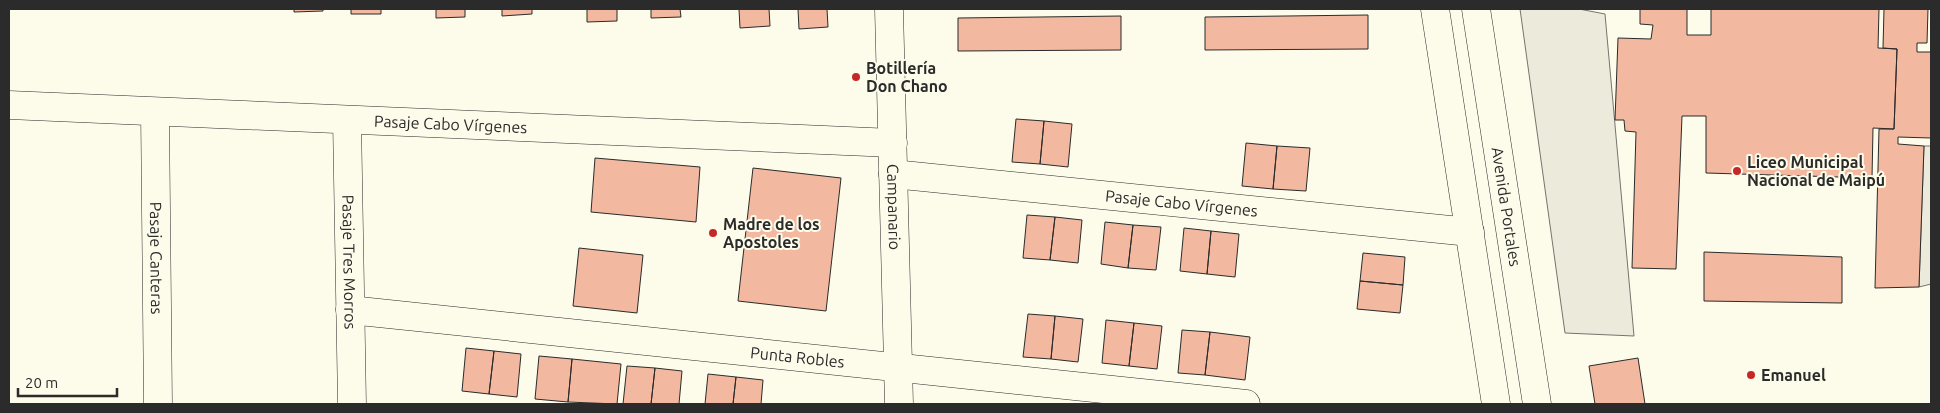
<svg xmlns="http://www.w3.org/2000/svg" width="1940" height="413" viewBox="0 0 1940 413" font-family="Ubuntu,sans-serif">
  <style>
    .green { fill: #ecebdb; stroke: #74746e }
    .building { fill: #f2b8a0; stroke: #2b2b2b }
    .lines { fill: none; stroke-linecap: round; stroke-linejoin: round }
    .minor-casing { stroke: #2b2b2b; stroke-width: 29 }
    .major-casing { stroke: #2b2b2b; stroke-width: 29 }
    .minor { stroke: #fdfbea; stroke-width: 28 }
    .major { stroke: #fdfbea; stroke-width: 28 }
    .poi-dot { fill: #c62828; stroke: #fdfbea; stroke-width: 2 }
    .labels { text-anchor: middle; stroke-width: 4; stroke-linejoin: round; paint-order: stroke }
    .poi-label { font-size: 16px; font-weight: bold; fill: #2b2b2b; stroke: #fdfbea; text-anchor: start }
    .street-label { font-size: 16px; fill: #2b2b2b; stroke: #fdfbea }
  </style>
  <rect width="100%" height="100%" fill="#fdfbea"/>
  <path class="green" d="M1520 9H1579L1605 14 1634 336 1565 333Z
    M1924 146H1931V284L1919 287Z"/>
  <path class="building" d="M294 9H323V11L294 12Z
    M351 9H381V14H351Z
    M436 9H465V17L436 18Z
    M502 9H532V14L502 16Z
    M587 9H617V21L587 22Z
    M651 9H680L681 17 651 18Z
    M739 9H769L770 26 740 28Z
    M798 9H827L828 27 799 29Z
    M1640 9H1687V35H1711V9H1879L1878 48 1897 49 1894 129 1873 128 1872 178 1706 173V116H1682L1676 269 1632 268 1636 132 1625 131 1624 120H1615L1618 38 1651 39 1653 25 1640 24Z
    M1884 9H1928L1927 43H1917V52H1931V138L1898 137V144L1924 146 1919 287 1875 288 1879 129H1894L1897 49 1883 48Z
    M1368 15V49L1205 50V17Z
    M1121 16V50L958 51V18Z
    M1016 119 1044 121 1040 164 1012 162Z
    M1044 121 1072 124 1068 167 1040 164Z
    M1246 143 1277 146 1273 189 1242 186Z
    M1277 146 1310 148 1306 191 1273 189Z
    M595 158 700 167 696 222 591 212Z
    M753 168 841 178 826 311 738 301Z
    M1027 215 1055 217 1050 260 1023 258Z
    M1055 217 1082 220 1078 263 1050 260Z
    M1105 222 1133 225 1128 268 1101 264Z
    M1133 225 1161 227 1156 270 1128 268Z
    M1184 228 1211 231 1207 274 1180 271Z
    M1211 231 1239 234 1235 277 1207 274Z
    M579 248 643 255 637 313 573 306Z
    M1704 252 1842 257V303L1704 301Z
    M1363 253 1405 257 1403 285 1360 281Z
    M1360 281 1403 285 1400 313 1357 309Z
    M1028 314 1055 316 1051 359 1023 357Z
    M1055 316 1083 319 1078 362 1051 359Z
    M1106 320 1134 323 1129 366 1102 363Z
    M1134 323 1162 326 1157 369 1129 366Z
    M1182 330 1210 332 1205 375 1178 373Z
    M1210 332 1250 337 1245 380 1205 375Z
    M466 348 494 351 489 394 462 391Z
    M494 351 521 354 517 397 489 394Z
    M539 356 572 359 568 402 535 399Z
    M1638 358 1645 404H1595L1589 366Z
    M572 359 621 364 617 404 568 402Z
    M627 366 655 368 651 404H623Z
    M655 368 682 371 679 404H651Z
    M708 374 736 377 733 404H705Z
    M736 377 763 380 761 404H733Z"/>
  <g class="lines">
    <g class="minor-casing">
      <g id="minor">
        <path id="s1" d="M889 9 899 404"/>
        <path id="s2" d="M9 105 893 143"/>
        <path id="s3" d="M155 112 158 404"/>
        <path id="s4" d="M347 120 352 404"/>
        <path id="s5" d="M893 174 1470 232"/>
        <path id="s6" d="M350 310 1246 404"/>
      </g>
    </g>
    <g class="major-casing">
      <g id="major">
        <path d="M1435 9 1496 404"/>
        <path id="s7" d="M1476 9 1537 404"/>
      </g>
    </g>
    <use href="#minor" class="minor"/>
    <use href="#major" class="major"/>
  </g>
  <g class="poi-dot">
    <circle cx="856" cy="77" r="5"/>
    <circle cx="1737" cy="171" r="5"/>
    <circle cx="713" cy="233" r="5"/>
    <circle cx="1751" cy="375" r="5"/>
  </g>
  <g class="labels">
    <g class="poi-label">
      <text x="866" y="74">Botillería<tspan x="866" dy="18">Don Chano</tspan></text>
      <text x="1747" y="168">Liceo Municipal<tspan x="1747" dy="18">Nacional de Maipú</tspan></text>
      <text x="723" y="230">Madre de los<tspan x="723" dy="18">Apostoles</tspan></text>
      <text x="1761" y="381">Emanuel</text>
    </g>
    <g class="street-label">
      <text dy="6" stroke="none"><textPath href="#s2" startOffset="442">Pasaje Cabo Vírgenes</textPath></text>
      <text dy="6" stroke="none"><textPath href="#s5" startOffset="290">Pasaje Cabo Vírgenes</textPath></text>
      <text dy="6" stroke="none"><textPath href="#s1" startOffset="198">Campanario</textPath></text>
      <text dy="6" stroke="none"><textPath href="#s7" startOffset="200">Avenida Portales</textPath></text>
      <text dy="6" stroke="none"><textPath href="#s3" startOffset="146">Pasaje Canteras</textPath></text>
      <text dy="6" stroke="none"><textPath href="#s4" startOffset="142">Pasaje Tres Morros</textPath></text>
      <text dy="6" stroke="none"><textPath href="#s6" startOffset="450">Punta Robles</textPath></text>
    </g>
  </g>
  <rect width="1940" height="413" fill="none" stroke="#2b2b2b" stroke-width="20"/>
  <path d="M18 388v8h99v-8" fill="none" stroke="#2b2b2b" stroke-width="2.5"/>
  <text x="25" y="388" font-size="15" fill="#2b2b2b" stroke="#fdfbea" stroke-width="4" paint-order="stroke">20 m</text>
</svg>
